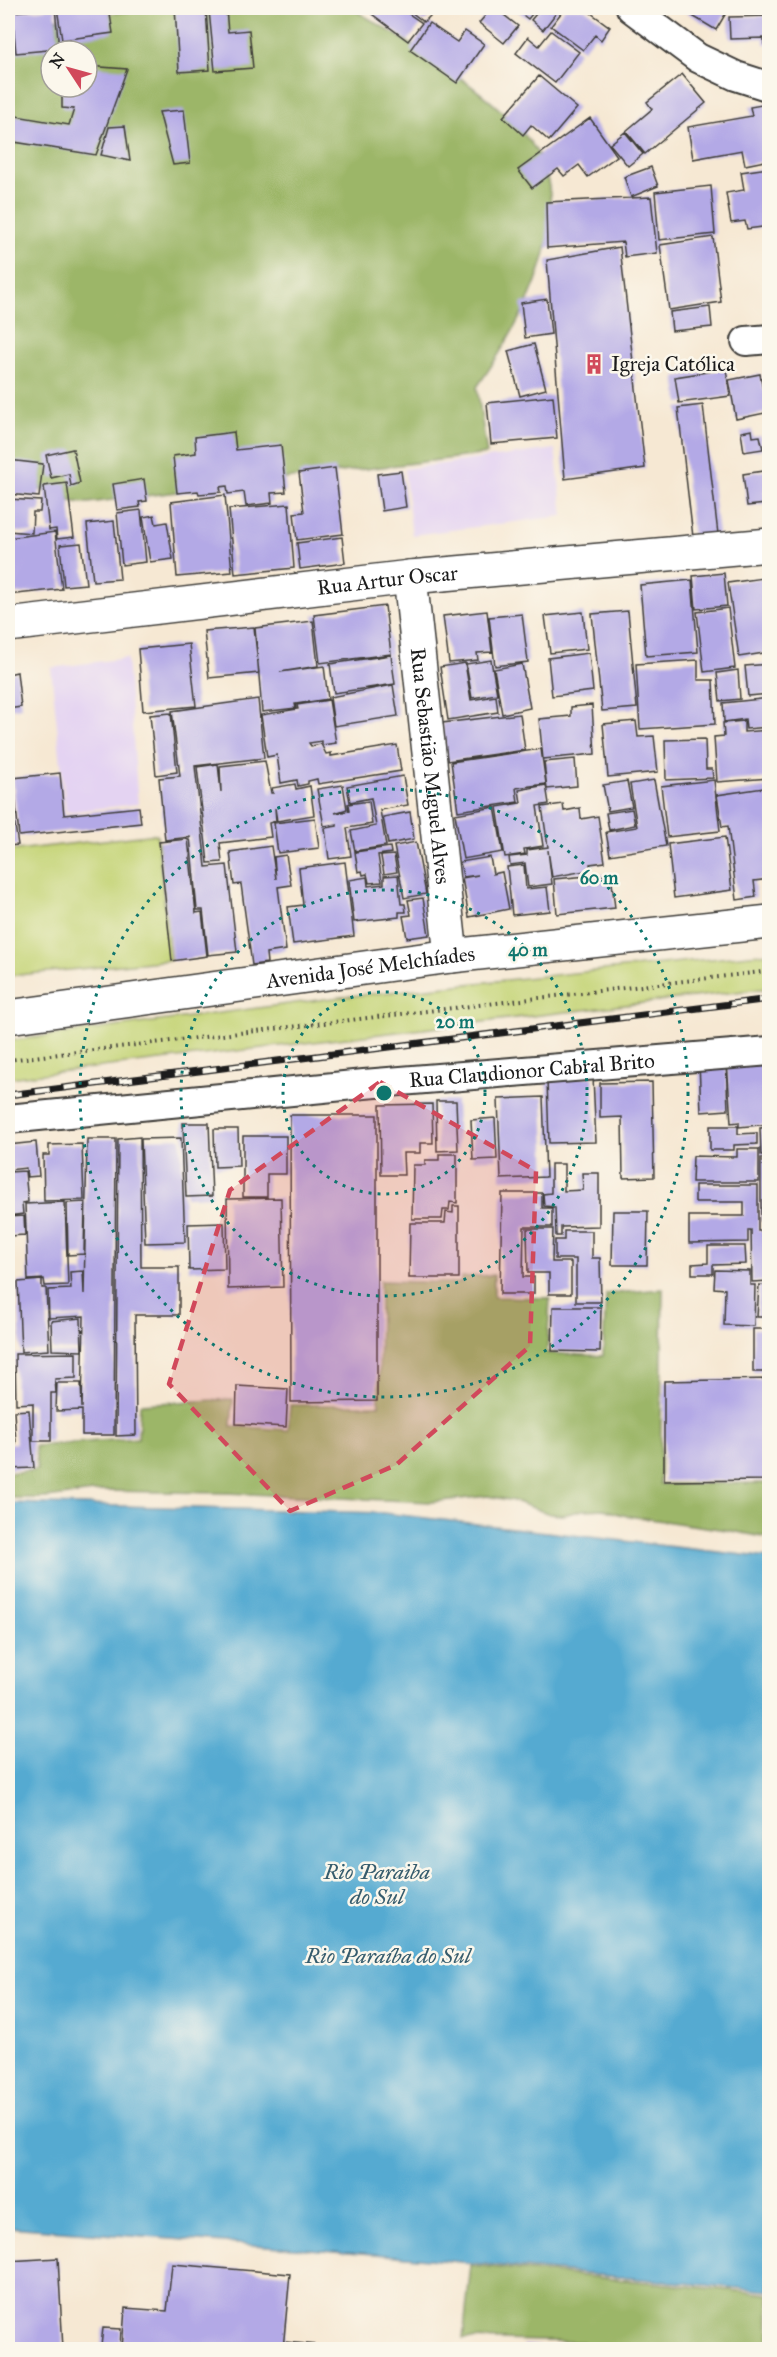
<svg xmlns="http://www.w3.org/2000/svg" width="777" height="2357" viewBox="0 0 777 2357" font-family="'IM FELL Great Primer',serif">
  <style>
    .built { fill: #e4d3f2 }
    .green { fill: #c5d477; stroke: #70784a; stroke-width: 1.5 }
    .forest { fill: #9cb668; stroke: #5c6942; stroke-width: 1.5; fill-rule: evenodd }
    .water { fill: #55aad1; stroke: #386376; stroke-width: 1.5 }
    .building { fill: #b3a9e6 }
    .lines { fill: none; stroke-linecap: round; stroke-linejoin: round }
    .minor-casing { stroke: #3d3b37; stroke-width: 32 }
    .tertiary-casing { stroke: #3d3b37; stroke-width: 36 }
    .path { stroke: #3d3b37; stroke-width: 4; stroke-dasharray: 1.5 4.5; stroke-linecap: butt }
    .minor { stroke: #fff; stroke-width: 28 }
    .tertiary { stroke: #fff; stroke-width: 33 }
    .rail-casing { stroke: #1c1c1c; stroke-width: 7 }
    .rail { stroke: #fbf7ec; stroke-width: 4.5; stroke-dasharray: 14; stroke-linecap: butt }
    .marked { fill: #d1495b; fill-opacity: 0.2; stroke: #d1495b; stroke-width: 4.5; stroke-dasharray: 12 8; stroke-linejoin: round }
    .ring { fill: none; stroke: #0f766e; stroke-width: 3; stroke-dasharray: 3 6 }
    .labels { text-anchor: middle; stroke-width: 5; stroke-linejoin: round; paint-order: stroke }
    .poi-label { font-size: 21px; fill: #1c1c1c; stroke: #fbf7ec; text-anchor: start }
    .street-label { font-size: 21px; fill: #1c1c1c; stroke: #fbf7ec }
    .water-label { font-size: 22px; font-style: italic; fill: #365c6d; stroke: #fbf7ec }
    .centre { fill: #0f766e; stroke: #fbf7ec; stroke-width: 3 }
    .ring-label { font-size: 18px; text-anchor: middle; font-weight: bold; fill: #0f766e; stroke: #fbf7ec; stroke-width: 5; stroke-linejoin: round; paint-order: stroke }
  </style>
  <rect width="100%" height="100%" fill="#fbf7ec"/>
  <filter id="ink" filterUnits="userSpaceOnUse"><feTurbulence type="fractalNoise" baseFrequency=".0167" numOctaves="2"/><feDisplacementMap in="SourceGraphic" scale="12" xChannelSelector="R" yChannelSelector="G"/><feConvolveMatrix kernelMatrix="1 2 1 2 8 2 1 2 1" color-interpolation-filters="sRGB"/></filter>
  <filter id="wash" filterUnits="userSpaceOnUse"><feTurbulence type="fractalNoise" baseFrequency=".008" numOctaves="4" result="noise"/><feDisplacementMap in="SourceGraphic" scale="24" xChannelSelector="R" yChannelSelector="G"/><feGaussianBlur stdDeviation="1.35" result="paint"/><feColorMatrix in="noise" values="0 0 0 0 0 0 0 0 0 0 0 0 0 0 0 0 0 1.4 0 .05"/><feComposite in="paint" operator="in"/></filter>
  <g filter="url(#wash)">
    <rect width="100%" height="100%" fill="#f6e8d3"/>
    <path class="built" d="M555 449 563 516 412 535 404 469Z
      M127 658 138 804 66 812 51 668Z"/>
    <path class="green" d="M157 834 170 960 8 976V851Z
      M769 953V988L8 1078V1041L341 997Z"/>
    <path class="forest" d="M163 8H344L356 11C406 40 520 109 542 162 572 236 518 329 477 387L487 454 88 503C56 503 32 485 8 468V24ZM51 51H87V87H51Z
      M494 1275V1297L550 1298 547 1353 603 1356 606 1294 663 1289 660 1484 769 1483V1538L726 1530 622 1515 604 1509 583 1510 563 1515 550 1514 514 1501 488 1496 431 1502 225 1493 101 1491 46 1498H8V1473L37 1470 35 1446 138 1438 140 1404 233 1399 231 1426 288 1430 290 1405H379L380 1281 460 1283 462 1277Z
      M471 2265 769 2294V2349L583 2350V2342L463 2339Z"/>
    <path class="water" d="M8 1503 383 1513 769 1558V2291L375 2254 8 2227Z"/>
    <g id="blocks">
      <path class="building" d="M8 8H22V9L8 11Z
        M55 8 59 49 16 53 12 12Z
        M57 8H109L113 33 62 40Z
        M175 8H206L210 70 179 72Z
        M377 8H400L422 23 408 41 372 14Z
        M406 8H438L424 22Z
        M486 8H495L518 26 504 43 479 23 485 16 482 13Z
        M514 8H537L528 19Z
        M541 8H560L543 30 531 20Z
        M565 8H584L610 27 601 40 595 35 583 50 551 26Z
        M679 8H729L716 30Z
        M226 9 228 32 249 30 253 68 215 71 209 11Z
        M770 16V44H764V38L730 39 729 17Z
        M429 23 457 42 465 31 484 44 457 83 410 50Z
        M551 31 579 52 555 83 516 53 528 37 539 46Z
        M87 66 127 69 96 155 8 141V127L11 115 69 125 74 109 62 108V87H87Z
        M682 74 706 103 645 154 626 131 652 109 647 102Z
        M539 76 577 108 549 141 531 125 523 135 503 117Z
        M767 104 770 120V160L745 165 742 150 693 159 688 127 752 116 750 107Z
        M184 110 190 163 173 165 159 112Z
        M590 118 617 156 588 177 579 165 564 176 558 169 532 188 518 170Z
        M125 126 130 161 101 155 109 127Z
        M625 132 643 154 628 166 610 144Z
        M651 167 658 186 631 197 624 177Z
        M768 168 770 226 747 229 745 221 731 223 726 193 744 190 741 172Z
        M711 186 715 234 659 240 655 192Z
        M651 197 657 253 625 257 623 242 547 248 546 202Z
        M713 237 721 302 669 310 660 245Z
        M620 247 645 468 565 479 547 260Z
        M547 299 551 334 525 338 521 303Z
        M710 307 712 327 672 331 670 312Z
        M534 344 546 389 520 396 508 351Z
        M726 369 730 396 679 403 675 377Z
        M760 374 763 390 770 389V412L736 419 729 380Z
        M553 396 557 438 491 444 487 403Z
        M703 405 718 534 693 537 678 408Z
        M752 430 753 437 760 436 763 449 744 452 741 432Z
        M234 432 236 450 281 445 286 492 271 493 272 503 246 506 244 492 228 494 227 486 220 487 221 492 199 494 198 491 177 493 173 456 196 453 195 437Z
        M73 449 80 483 71 486 69 474 51 478 46 455Z
        M8 460 43 464 39 497 8 494Z
        M335 468 343 534 297 540 294 513 304 512 299 473Z
        M770 470V490H764L766 504 747 506 743 474Z
        M401 471 406 507 382 511 377 474Z
        M144 479 147 501 139 502 140 507 117 510 113 484Z
        M67 483 74 537 57 539 56 529 49 530 44 486Z
        M225 495 232 572 177 577 171 502Z
        M8 499 41 501 40 512H33L32 533 8 531Z
        M289 504 294 568 235 574 229 509Z
        M141 510 146 562 122 565 117 513Z
        M154 515 156 524 167 522 173 559 150 562 143 517Z
        M114 521 120 579 93 581 87 524Z
        M55 532 62 589 8 595V538Z
        M342 537 345 563 300 569 297 543Z
        M81 543 86 584 64 586 60 545Z
        M724 573 727 606 696 609 693 576Z
        M763 578 770 626V652L739 657 728 583Z
        M692 580 698 652 646 656 640 585Z
        M385 606 391 654 320 663 314 615Z
        M728 608 735 668 704 672 697 612Z
        M487 611 492 652 477 653 478 660 449 663 443 616Z
        M628 611 637 708 602 711 592 614Z
        M583 612 587 649 550 653 545 616Z
        M522 614 528 662 495 666 489 617Z
        M313 621 318 666 280 672 324 666 328 699 295 704 296 708 262 712 255 628Z
        M254 627 259 673 209 678 204 631Z
        M189 644 196 706 143 711 138 649Z
        M589 653 593 691 552 696 548 658Z
        M391 655 395 684 334 693 330 664Z
        M491 660 497 694 472 698 466 664Z
        M698 660V680H713L715 724 640 729 636 664Z
        M465 663 471 700 496 696 498 712 448 720 440 667Z
        M522 664 530 708 502 714 494 669Z
        M770 664V694L748 696 745 666Z
        M738 670 740 699 720 701 717 673Z
        M17 672 21 707 8 709V674Z
        M393 685 398 716 334 726 330 697Z
        M770 698V727L746 729 745 719 724 722 723 703Z
        M258 699 264 758 195 766 206 867 227 865 237 952 208 955 203 910H197L190 837 165 840 159 778 180 776 172 711Z
        M329 700 336 743 322 745V741L309 743 311 746 321 744 326 754 331 753V756L397 745 401 771 318 784 317 779 308 781V784L298 786 297 780 281 783 277 755 267 757 261 715 298 709 297 705Z
        M592 705 595 754 543 759 539 719 571 716V707Z
        M171 713 177 772 156 775 150 715Z
        M520 714 525 750 447 761 442 723Z
        M636 721 638 737 654 736 658 772 608 777 603 724Z
        M744 721V732L770 730V778L717 782 714 737 724 736 723 723Z
        M705 739 706 769H712L713 778 666 780 665 740Z
        M541 749 546 784 516 788 518 802 458 811 451 762Z
        M575 759 577 786 547 789 544 762Z
        M265 761 271 793H273L272 788 295 784 296 789 310 786 314 815 277 821 275 808 276 821 269 823 271 837 220 843 222 862 208 863 197 767 218 764 221 792 220 766Z
        M60 773 64 815 139 807 141 823 19 836 13 778Z
        M403 776 408 805 380 810 386 846 355 851 351 831 376 826 371 798 350 802 347 786Z
        M8 779 18 845 8 846Z
        M654 780 666 846 610 855 606 832 637 827 630 784Z
        M714 780 720 831 667 837 661 786Z
        M627 781 632 807 608 811 603 785Z
        M343 785 347 809 335 813 349 811 348 804 369 801 372 824 347 828 351 856 329 859 325 828 337 826V824L324 826 317 789Z
        M546 785 549 804 537 806 543 846 524 849 525 854 505 857 497 807 521 803 519 790Z
        M770 787V879L754 881 756 897 737 900 728 826 722 827 717 795Z
        M563 804 564 811 580 808 581 819 598 816 605 862 590 864 591 870 552 877 548 850 552 884 528 887 525 863 510 865 509 857 527 855V850L548 847 542 807Z
        M495 807 503 852 463 859 455 814Z
        M632 809 635 825 609 830 606 813Z
        M410 812 414 839 388 844 383 817Z
        M315 818 319 848 278 853 274 823Z
        M725 837 732 890 674 898 668 844Z
        M188 839 196 913 202 912 207 956 172 961 159 842Z
        M416 842 426 894 404 898 394 846Z
        M271 846 276 879 274 857 286 855 291 885 278 887 286 950 266 953 267 963 252 965 241 884 234 885 230 852Z
        M390 847 391 853 378 855 382 882 369 883 367 874 363 875 362 871 358 872 355 852Z
        M394 855 397 872 384 874 381 856Z
        M490 857 493 874 502 872 509 909 469 917 462 878 478 875 463 877 460 862Z
        M345 862 354 936 293 944 288 907 303 905 299 868Z
        M524 865 526 889 547 887 550 911 512 915 507 867Z
        M611 874 615 908 557 914 554 879Z
        M398 875 401 904H405L406 912H399V917L354 922 349 880 367 877 368 886 384 884V876Z
        M423 898 429 935 407 938 403 916 411 915 408 900Z
        M770 1058V1124L739 1127V1122L731 1123 727 1061Z
        M726 1061 728 1110 701 1112 699 1062Z
        M593 1077 596 1142 549 1143 547 1079Z
        M652 1082 654 1177 623 1178 622 1117 600 1118V1083Z
        M543 1097 546 1177 501 1179 498 1099Z
        M436 1101H456L458 1150 437 1151Z
        M432 1104 433 1143H420V1153H403L404 1175H381L380 1105Z
        M290 1115H377V1401L291 1402Z
        M495 1118 497 1159 473 1160 471 1120Z
        M183 1123H209L212 1196 186 1197Z
        M710 1126H738V1134L757 1133V1144L734 1145V1150H710Z
        M770 1127V1155H761L760 1128Z
        M214 1129H238L239 1166 215 1167Z
        M243 1136H286V1174H267V1197H243Z
        M140 1137 141 1267H179V1315H135L136 1435 116 1436 118 1139Z
        M181 1138 185 1242 145 1243 141 1139Z
        M87 1139H116L114 1435H82V1410L56 1411 57 1383H81L82 1408 84 1316 49 1318 48 1290 71 1289 70 1272 83 1271 84 1294Z
        M36 1142 39 1176 27 1177 26 1168 8 1170V1145Z
        M82 1144 84 1200 44 1201 43 1155H49V1145Z
        M737 1149H759V1182H692L693 1156 737 1157Z
        M439 1154H457V1203L450 1202 449 1210H443L442 1219H412L413 1165H425V1160H439Z
        M761 1158H770V1221H761Z
        M551 1164H564V1191L583 1190 582 1173H599V1226L561 1227V1236H556L555 1207 544 1206 543 1194 551 1193Z
        M25 1171 28 1202 22 1203 23 1214 8 1216V1172Z
        M695 1185H758V1231H769L770 1281 752 1282 751 1230H748V1242L689 1243V1216H744V1202H695Z
        M502 1193H542V1208H552V1227H524L523 1277H534V1294H500Z
        M281 1198 283 1287 228 1289 227 1199Z
        M65 1202 68 1285 45 1286 44 1279 28 1280 25 1204Z
        M85 1202 84 1254 68 1255 67 1203Z
        M453 1206H459V1278H409L410 1223H445L446 1212 453 1213Z
        M613 1211H648L647 1265H612Z
        M24 1216 25 1235 8 1236V1217Z
        M224 1223 225 1269 189 1270 188 1224Z
        M527 1229H553L552 1262H571V1294H549V1273H528Z
        M564 1231H592V1258H600L601 1302H576V1259H555V1240H564Z
        M708 1246H745L746 1264 713 1265V1274H692V1264L708 1263Z
        M715 1270 750 1271V1285H755L754 1326 724 1325 725 1289 714 1288Z
        M42 1280V1288H46L49 1350 21 1352 18 1282Z
        M759 1285 770 1286V1317H757Z
        M553 1307H601L600 1352 552 1351Z
        M81 1318 82 1351 52 1350 51 1321Z
        M753 1329H770V1372H753Z
        M76 1353V1378L55 1379 56 1393H51V1441H33V1403L16 1404 15 1354Z
        M770 1379V1480L664 1481V1381Z
        M237 1386 288 1389 286 1427 236 1424Z
        M29 1410 34 1468 8 1469V1444L16 1443 14 1411Z
        M58 2258 63 2349H8V2261Z
        M172 2264 290 2274 283 2349H122L125 2308 167 2311Z
        M103 2328 121 2329 120 2349H72L71 2345 101 2346Z
        M285 2342 351 2348V2349H285Z
        M524 2345 559 2348V2349H523Z"/>
    </g>
  </g>
  <g filter="url(#ink)">
    <use href="#blocks" fill-opacity="0" stroke="#3d3b37" stroke-width="1.5"/>
    <g class="lines">
      <g class="minor-casing">
        <g id="minor">
          <path d="M631 8 698 58 736 76 770 87"/>
          <path d="M746 341 770 339"/>
          <path id="s1" d="M8 1119 364 1084 770 1051"/>
        </g>
      </g>
      <g class="tertiary-casing">
        <g id="tertiary">
          <path id="s2" d="M410 577 451 956"/>
          <path id="s3" d="M8 625 410 577 770 545"/>
          <path id="s4" d="M8 1017 451 956 770 922"/>
        </g>
      </g>
      <path class="path" d="M8 1060 770 971"/>
      <use href="#minor" class="minor"/>
      <use href="#tertiary" class="tertiary"/>
      <g class="rail-casing">
        <path id="rail" d="M8 1095 770 999"/>
      </g>
      <use href="#rail" class="rail"/>
    </g>
  </g>
  <path class="marked" d="M380 1082 536 1171 530 1346 396 1465 290 1511 169 1384 230 1190Z"/>
  <g class="ring">
    <circle cx="384" cy="1093" r="101"/>
    <circle cx="384" cy="1093" r="203"/>
    <circle cx="384" cy="1093" r="304"/>
  </g>
  <defs>
    <g id="building-bare" transform="scale(1.62)"><path d="M-4-6H4V6H1V3H-1V6H-4ZM-2.5-4.3h1.7v1.8h-1.7ZM.8-4.3h1.7v1.8H.8ZM-2.5-1h1.7V.8h-1.7ZM.8-1h1.7V.8H.8Z" fill="#d1495b" stroke="#fbf7ec" stroke-width="2.5" paint-order="stroke"/></g>
  </defs>
  <g fill-rule="evenodd">
    <use href="#building-bare" x="594" y="364"/>
  </g>
  <g class="labels">
    <g class="poi-label">
      <text x="611" y="371">Igreja Católica</text>
    </g>
    <g class="street-label">
      <text dy="7" stroke="none"><textPath href="#s3" startOffset="382">Rua Artur Oscar</textPath></text>
      <text dy="7" stroke="none"><textPath href="#s2" startOffset="190">Rua Sebastião Miguel Alves</textPath></text>
      <text dy="7" stroke="none"><textPath href="#s4" startOffset="366">Avenida José Melchíades</textPath></text>
      <text dy="7" stroke="none"><textPath href="#s1" startOffset="526">Rua Claudionor Cabral Brito</textPath></text>
    </g>
    <g class="water-label">
      <text x="377" y="1879">Rio Paraiba<tspan x="377" dy="25">do Sul</tspan></text>
      <text x="388" y="1963">Rio Paraíba do Sul</text>
    </g>
  </g>
  <circle cx="384" cy="1093" r="9" class="centre"/>
  <g class="ring-label">
    <text x="599" y="884">60 m</text>
    <text x="528" y="956">40 m</text>
    <text x="455" y="1028">20 m</text>
  </g>
  <rect width="777" height="2357" fill="none" stroke="#fbf7ec" stroke-width="30"/>
  <g transform="translate(69 69) rotate(306)"><circle r="28" fill="#fbf7ec" stroke="#a29f99" stroke-width="1.5"/>
  <path d="M0-4.5L10 22L0 15L-10 22Z" fill="#d1495b"/>
  <text y="-9" font-size="16" font-weight="bold" text-anchor="middle" fill="#1c1c1c">N</text>
  </g>
</svg>
